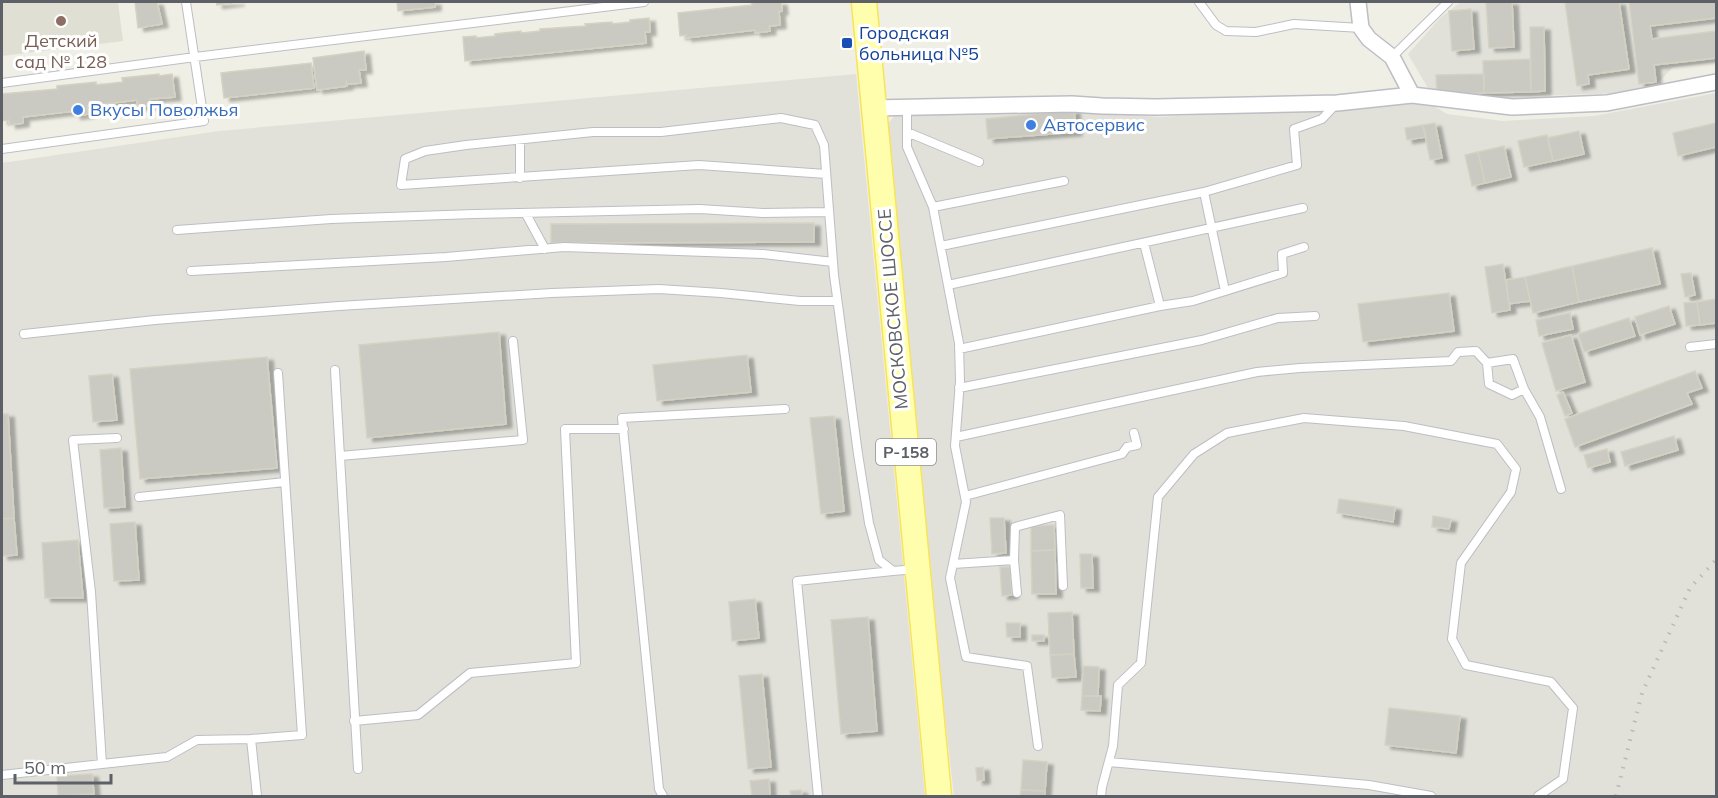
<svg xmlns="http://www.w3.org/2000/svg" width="1718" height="798" viewBox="0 0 1718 798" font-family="Mulish,sans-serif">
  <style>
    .industrial { fill: #e1e1da }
    .education { fill: #e0dfd4 }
    .building { fill: #cbcac2; stroke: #d5d2c3; stroke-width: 1.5; filter: url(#shadow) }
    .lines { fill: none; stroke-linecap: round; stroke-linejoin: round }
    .lane-casing { stroke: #bdbec5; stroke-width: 10 }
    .street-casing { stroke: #bdbec5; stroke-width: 18 }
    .primary-casing { stroke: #f8e457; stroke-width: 27 }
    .lane { stroke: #fff; stroke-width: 8 }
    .street { stroke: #fff; stroke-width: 15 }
    .primary { stroke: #fffeac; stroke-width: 24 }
    .rail { stroke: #b8b9ba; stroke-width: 4; stroke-dasharray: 1.5 8; stroke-linecap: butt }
    .education-dot { fill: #8d6e63; stroke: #fff; stroke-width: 2 }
    .transit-dot { fill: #1a4fb4; stroke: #fff; stroke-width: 2 }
    .shop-dot { fill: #3f7fe0; stroke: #fff; stroke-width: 2 }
    .labels { text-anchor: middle; stroke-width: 6; stroke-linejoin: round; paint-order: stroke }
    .shield { fill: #fff; stroke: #8e9095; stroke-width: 1.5 }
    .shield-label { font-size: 16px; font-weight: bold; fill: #5d6067 }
    .transit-label { font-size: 18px; fill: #164399; stroke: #fff; text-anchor: start }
    .education-label { font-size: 18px; fill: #785e54; stroke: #fff }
    .shop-label { font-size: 18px; fill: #366cbe; stroke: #fff; text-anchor: start }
    .street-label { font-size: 18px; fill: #5d6067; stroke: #fff }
  </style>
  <defs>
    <filter id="shadow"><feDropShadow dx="6" dy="3.5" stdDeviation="1.5" flood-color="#0004"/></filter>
  </defs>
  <rect width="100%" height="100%" fill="#f0efe5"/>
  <path class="industrial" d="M1461 2H1716V62L1673 67 1658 83 1622 93 1535 96H1436L1428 88 1408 54 1441 17Z
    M856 74 925 796H2V163L219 131Z
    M1716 93V796H954L935 629 888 129V124L895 115 1071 108 1095 112 1160 117 1409 103 1432 105 1447 114 1503 121 1594 116Z"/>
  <path class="education" d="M2 2H118L123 41 2 56Z"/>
  <path class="building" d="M135 2H157L162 24 138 28Z
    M216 2H239L217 5Z
    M397 2H435V7L398 11Z
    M751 2H781L782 11 779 12 780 25 769 26 770 31 755 33V30L686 38V35L680 36 678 13 752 5Z
    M1486 2H1512L1514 47 1489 48Z
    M1565 2H1619L1629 69 1588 75 1589 84 1577 86Z
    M1629 2H1716V18L1650 26 1652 39 1716 31V58L1654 65 1656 82 1639 84Z
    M1471 9 1474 49 1452 51 1449 11Z
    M649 18 650 32H645L646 43 465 61 463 37 476 36V38L495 36V34L521 31V33L540 31V29L586 26 585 24 612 22V24L630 22V20Z
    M1530 27H1544L1545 91 1531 92Z
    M364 51 366 70H359L361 83 347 84 346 81 347 86 317 90 313 58Z
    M1530 59 1531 92 1484 93 1483 61Z
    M311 63 314 88 224 98 221 73Z
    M159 74V76L172 74 175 97 150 99 151 105 138 107 137 100 87 106 88 114 75 116 74 111 23 117V123L10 125 9 120 2 121V94L57 89V86L96 82V85L123 82 122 78Z
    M1484 74V93L1437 94 1436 75Z
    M1074 110 1076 132 988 139 986 119Z
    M1435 123 1442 158 1430 160 1423 125Z
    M1716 123V147L1678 156 1673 133Z
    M1423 125 1426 137 1407 140 1405 128Z
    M1579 131 1584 154 1553 161 1548 138Z
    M1547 135 1553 161 1524 167 1518 141Z
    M1504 146 1511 177 1485 183 1478 152Z
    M1478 152 1485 183 1472 186 1465 155Z
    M814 223V242L551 243V224Z
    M1652 248 1660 284 1579 302 1572 266Z
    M1503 264 1510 310 1492 313 1485 267Z
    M1572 266 1579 302 1533 313 1525 277Z
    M1691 273 1695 295 1685 297 1681 274Z
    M1525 277 1530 301 1509 304 1506 280Z
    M1449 293 1454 331 1363 342 1358 304Z
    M1716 299V323L1700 325 1697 302Z
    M1697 302 1700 325 1686 326 1684 303Z
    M1669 306 1675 324 1640 335 1635 317Z
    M1570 313 1573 329 1539 336 1536 320Z
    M1629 318 1635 336 1584 352 1578 334Z
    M499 332 506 424 367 438 359 345Z
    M1571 335 1585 382 1556 391 1542 343Z
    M747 355 751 392 657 401 653 365Z
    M267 357 277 468 140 479 130 369Z
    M1695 371 1702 388 1687 393 1692 404 1575 447 1565 419Z
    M112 374 117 420 93 422 89 376Z
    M1563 392 1572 413 1565 416 1557 395Z
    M2 414H8L14 518 2 519Z
    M834 416 844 511 821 514 810 418Z
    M1674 436 1678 450 1625 466 1621 452Z
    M121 448 125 507 104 508 100 450Z
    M1607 449 1610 462 1588 468 1584 455Z
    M1339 499 1395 507 1393 522 1337 513Z
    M1433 516 1451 519 1449 529 1432 527Z
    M14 518 17 555 2 556V519Z
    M990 518H1004L1006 553 992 554Z
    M135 522 139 580 114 581 110 524Z
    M1054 525 1055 550 1031 551V526Z
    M78 540 83 598H45L42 543Z
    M1055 550 1056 594H1032L1031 551Z
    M1080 554H1092L1093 588H1081Z
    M1000 567H1010L1012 595 1002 596Z
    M755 599 759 638 732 641 729 602Z
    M1072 612 1074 654 1050 655 1048 613Z
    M868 617 877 731 841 734 831 620Z
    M1006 623H1020V637H1007Z
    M1032 635H1044V641H1032Z
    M1074 654 1076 677 1052 678 1050 655Z
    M1083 666 1099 667 1098 696H1082Z
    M762 674 771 767 748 769 739 676Z
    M1082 696H1101L1100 711 1081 710Z
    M1389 708 1460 716 1456 753 1385 745Z
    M1023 760 1047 762 1045 791 1021 790Z
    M983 767 984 780 977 781 976 768Z
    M92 774 94 794 58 796 57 776Z
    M769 779 770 796H752L750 781Z
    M801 790 802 796H791L790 791Z
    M1021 790 1045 791V796H1020Z"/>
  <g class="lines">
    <g class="lane-casing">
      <path id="lane" d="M1199 2 1216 25 1226 31 1256 32 1294 24 1361 28
        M1392 57 1448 2
        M2 83 195 57 644 2
        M907 106V147L933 207 959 343 960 381 955 446 966 502 950 578 966 657 1027 666 1038 746
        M907 132 979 162
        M520 141V178
        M2 149 204 121 186 2
        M826 174 699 165 401 185 405 159 425 151 466 145 593 132H661L781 118 815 125 824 145 834 275 858 454 869 523 879 560 893 571 916 569
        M1204 192 1225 291
        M933 207 1064 181
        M526 214 545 249
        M177 230 331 219 474 214 700 209 763 213 829 212
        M1144 243 1160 306
        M941 246 1204 192 1297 165 1294 129 1322 119 1336 104
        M191 271 446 257 564 247 763 254 833 262
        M948 285 1303 208
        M24 334 155 320 339 306 552 293 659 289 721 293 800 301H837
        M1690 347 1716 344
        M959 349 1160 306 1193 301 1283 273 1282 254 1304 247
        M335 370 358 769
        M959 388 1202 340 1278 318 1315 316
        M1524 389 1540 417 1561 489
        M956 437 1257 372 1300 368 1451 361 1458 352 1476 351 1487 363 1489 384 1512 395 1524 389 1513 359 1487 363
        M117 438 73 440 91 592 102 764 167 757 197 740 251 739
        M340 456 523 440 513 341
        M965 496 1122 454 1127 447 1137 445 1134 433
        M139 497 285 482
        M953 564 1014 560
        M1017 593 1014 560 1015 527 1060 515 1063 586
        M354 721 418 715 470 673 576 663 565 429H624
        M1109 762 1369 785 1431 796
        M2 775 102 764
        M257 796 251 739 302 735 278 373
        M663 796 659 789 622 418 785 409
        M818 796 797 581 893 571
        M1101 796 1102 787 1113 746 1118 685 1141 663 1158 497 1194 454 1227 433 1304 418 1404 426 1497 444 1516 469 1511 492 1461 563 1452 639 1466 665 1551 682 1573 708 1563 779 1538 796"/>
    </g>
    <g class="street-casing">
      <path id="street" d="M1358 2 1361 28 1369 39 1392 57 1412 95
        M873 108 1072 104 1102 106 1156 107 1337 103 1412 95 1512 107 1607 103 1716 82"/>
    </g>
    <g class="primary-casing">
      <path id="primary" d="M864 2 939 796"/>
    </g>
    <use href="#lane" class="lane"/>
    <use href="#street" class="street"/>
    <use href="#primary" class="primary"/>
    <path class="rail" d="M1616 796 1642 693 1690 588 1716 560"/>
  </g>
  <circle class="education-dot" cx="61" cy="21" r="6"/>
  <rect class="transit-dot" x="841" y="37" width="12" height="12" rx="3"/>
  <g class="shop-dot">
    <circle cx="78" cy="110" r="6"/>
    <circle cx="1031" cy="125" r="6"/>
  </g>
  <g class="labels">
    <rect class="shield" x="876" y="439" width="60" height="26" rx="4.5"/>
    <g class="shield-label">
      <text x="906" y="458">Р-158</text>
    </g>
    <g class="transit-label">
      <text x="859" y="39">Городская<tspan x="859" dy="21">больница №5</tspan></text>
    </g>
    <g class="education-label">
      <text x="61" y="47">Детский<tspan x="61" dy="21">сад № 128</tspan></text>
    </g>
    <g class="shop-label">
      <text x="90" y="116">Вкусы Поволжья</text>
      <text x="1043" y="131">Автосервис</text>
    </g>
    <g class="street-label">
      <text transform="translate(893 309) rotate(-95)" y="6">МОСКОВСКОЕ ШОССЕ</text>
    </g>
  </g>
  <rect width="1718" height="798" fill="none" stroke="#5d6067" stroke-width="6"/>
  <path d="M15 774v9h96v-9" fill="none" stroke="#5d6067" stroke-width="3"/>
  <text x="24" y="774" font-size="18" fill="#5d6067" stroke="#ffffff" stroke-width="4.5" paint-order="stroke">50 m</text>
</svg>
